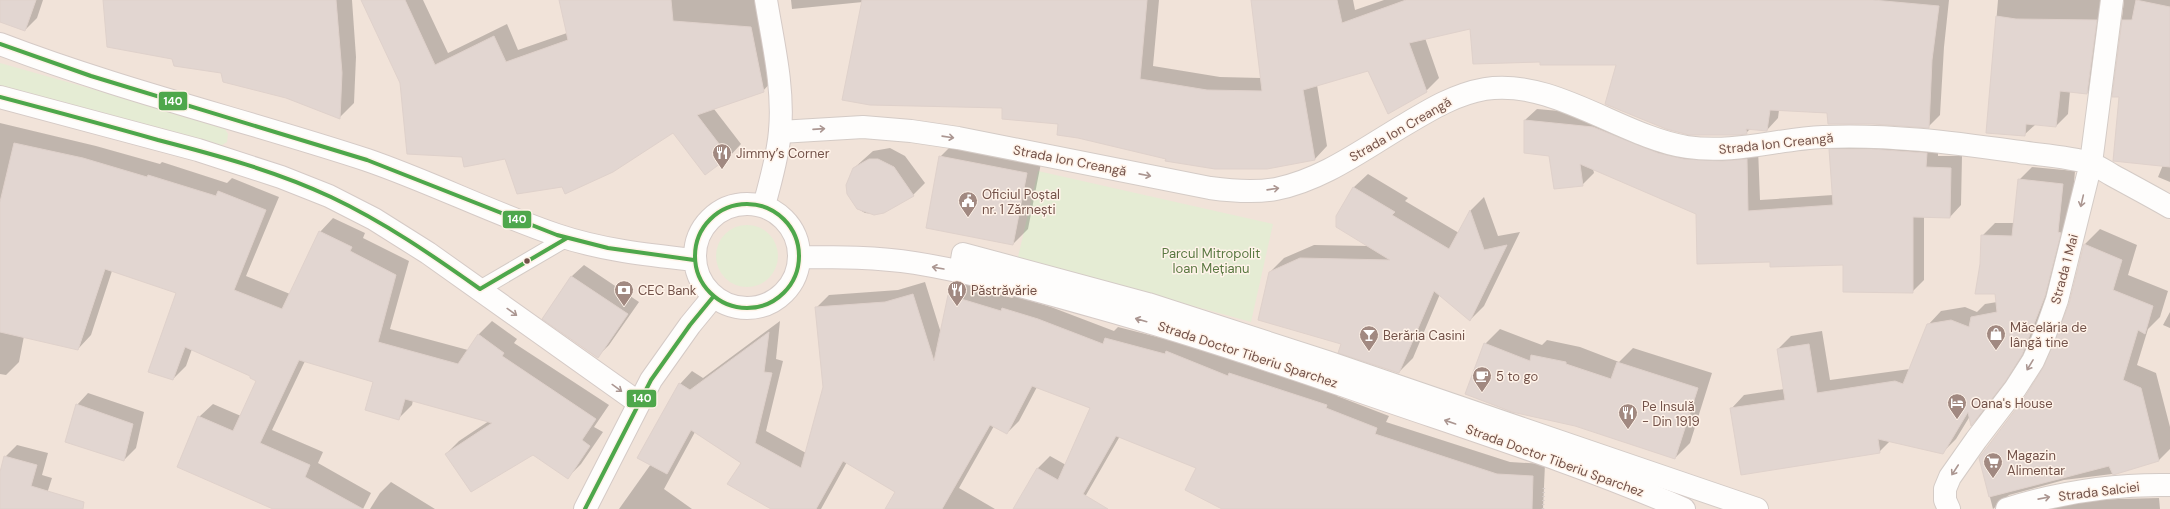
<svg xmlns="http://www.w3.org/2000/svg" width="2170" height="509" viewBox="0 0 2170 509" font-family="'DM Sans',sans-serif">
  <style>
    .residential { fill: #f1e3d9 }
    .green { fill: #e5ecd4 }
    .shadow { fill: #0003 }
    .building { fill: #e2d6d1; stroke: #dfd1cb }
    .lines { fill: none; stroke-linecap: round; stroke-linejoin: round }
    .lane-casing { stroke: #d4cbc6; stroke-width: 18 }
    .street-casing { stroke: #d4cbc6; stroke-width: 24 }
    .secondary-casing { stroke: #d5cac6; stroke-width: 24 }
    .path { stroke: #d7cdc9; stroke-width: 2.5; stroke-dasharray: 1 3; stroke-linecap: butt }
    .lane { stroke: #fefdfc; stroke-width: 16 }
    .street { stroke: #fefdfc; stroke-width: 22 }
    .secondary { stroke: #fefdfc; stroke-width: 22 }
    .bus-1-casing { stroke: #fff3e9; stroke-width: 7 }
    .bus-1 { stroke: #4ea74b; stroke-width: 4 }
    .oneway { stroke: #ab9691 }
    .bus-dot { fill: #735249; stroke: #fff3e9; stroke-width: 1.5 }
    .labels { text-anchor: middle; stroke-width: 3; stroke-linejoin: round; paint-order: stroke }
    .street-label { font-size: 13px; fill: #735249; stroke: #fff3e9 }
    .poi-label { font-size: 13px; fill: #735249; stroke: #fff3e9; text-anchor: start }
    .park-label { font-size: 13px; fill: #5a7942; stroke: #fff3e9 }
    .line-badge { stroke: #fff3e9; stroke-width: 1.5 }
    .badge-label { font-size: 11px; text-anchor: middle; font-weight: bold; fill: #fff }
  </style>
  <rect width="100%" height="100%" fill="#f6efe9"/>
  <path class="residential" d="M0 0H2170V509H0Z"/>
  <path class="green" d="M0 63 223 126 228 134 227 142 217 148 0 86Z
    M1038 171 1273 224 1251 322 1018 257Z
    M716 256a31 31 0 1 1 62 0a31 31 0 1 1-62 0Z"/>
  <path class="shadow" d="M0 0H43L37 18 25 30 0 21Z
    M104 0H352L356 57 354 103 340 117 222 72 173 58Z
    M362 0H423L448 53 507 24 518 50 567 33 565 0H759L774 79 762 92 714 109 741 144 729 157 673 131 562 186 506 158 463 156 401 83Z
    M791 0H1159L1153 66 1220 77 1261 78 1252 0H1353L1355 10 1384 0H1456L1425 38 1439 78 1426 91 1369 69 1317 85 1327 146 1314 160 1167 158 1003 107 863 2 792 9Z
    M1482 0H1949L1944 47 1940 115 1928 127 1828 113 1779 110 1778 118 1767 130 1751 128 1746 133 1705 135 1666 128 1617 64 1541 61Z
    M1998 0H2109L2099 81 2087 93 2070 91 2068 114 2056 126 2036 124 2024 135 1987 132Z
    M2124 0H2170V182L2158 177 2163 165 2120 96H2113Z
    M1537 109 1605 115 1670 142 1758 148 1760 200 1833 195 1830 150 1842 138 1938 142V156H1962L1961 205 1950 217H1924V280L1912 292 1844 264 1771 261 1697 213 1593 169 1594 173 1582 185 1550 156 1525 120Z
    M0 123 96 146 160 164 162 162 227 183 232 178 279 197 246 276 290 294 320 232 333 218 365 233 363 238 409 261 390 329 468 350 479 334 492 321 517 339 514 343 609 405 594 427 603 432 581 464 568 477 533 454H446L459 441 489 421 413 400 412 405 399 418 374 381 305 361 272 430 323 452 318 463 371 493 363 509H276L199 417 213 404 241 416 258 380 252 375 192 349 186 366 173 379 178 292 112 271 91 335 78 349 24 336 19 362 6 375 0 374Z
    M956 141 1042 158 1028 229 1013 244 940 157Z
    M890 148 905 156 925 183 913 195 874 214 865 213 858 209 854 168 873 151Z
    M2032 167 2075 171 2071 219 2035 341 2018 367 1984 412 1972 424 1970 416 1956 439 1942 453 1890 441 1879 452 1731 409 1744 395 1784 389 1778 349 1791 336 1822 331 1830 380 1910 369 1928 325 1941 311 1965 307 1977 312 1985 304 1997 302 1996 293 1981 264 1982 236 1995 223H2014L2019 180Z
    M1368 174 1408 198 1405 201 1459 233 1470 211 1484 197 1498 236 1520 232 1484 306 1470 320 1440 294 1413 358 1399 372 1342 343 1270 272 1284 258 1314 245 1369 246 1337 216 1354 187Z
    M2100 229 2137 245 2128 275 2168 291 2160 317 2148 329 2137 365 2156 373 2170 427V449L2159 460 2112 474 2064 480 2009 495 1993 509 1980 458 2026 397 2045 367 2070 304 2085 244Z
    M584 265 639 302 609 345 597 357 543 318 572 276Z
    M925 282 941 333 949 295 962 283 1012 298 1015 296 1051 307 1114 331 1118 327 1177 342 1179 339 1240 363 1242 362 1338 392 1337 396 1389 416 1386 422 1510 462 1545 464 1543 509H1224L1197 467 1120 436 1078 509H1014L1038 468 1050 456 1066 465 1091 408 1037 387 1019 421 1007 433 994 426 959 488 995 509H887L896 492 847 462 821 509H773L742 463 695 432 664 489 692 509H619L651 464 638 458 680 384 692 371 703 378 780 321 776 359 783 361 766 431 806 453 824 387 816 308 829 295 898 290Z
    M2170 312V328L2163 325Z
    M1500 329 1542 345 1547 340 1580 347 1619 362 1633 348 1712 373 1690 443 1675 458 1485 344Z
    M88 393 144 412 136 448 124 460 77 405Z
    M17 445 48 453 42 475 52 478 42 509H0V476L5 457Z
    M391 482 435 509H370L380 493Z
    M2159 498 2160 509H2006L2037 501Z"/>
  <path class="building" d="M0 0H36L25 31 0 22Z
    M103 0H336L342 73 340 119 286 98 223 82 221 73 174 66 172 59 107 47Z
    M361 0H405L435 65 494 36 506 62 568 40 559 0H671L673 21 751 27 764 92 697 115 729 157 705 175 673 133 613 172 565 194 562 187 517 194 505 159 464 167 462 157 407 154 400 83Z
    M862 0H1147L1140 79 1207 90 1262 91 1251 0H1337L1342 23 1406 0H1873L1939 6 1932 60 1929 128 1873 124H1828L1827 113 1770 110 1767 131 1746 129 1747 134 1737 135H1689L1666 129 1605 104 1616 65H1540V62L1473 64 1470 29 1409 43 1427 92 1388 114 1368 71 1303 90 1315 160 1267 169H1215L1165 161 1166 159 1078 138 1057 135 1058 124 1002 119V108L870 105 842 100Z
    M2136 0 2170 7V167L2113 161 2119 97H2112L2122 20H2132Z
    M1996 16 2016 19 2097 20 2087 94 2060 91 2056 127 2026 124 2025 136 1986 133Z
    M1524 120 1593 127 1658 153 1684 159 1722 161 1747 159 1748 211 1833 205 1829 149H1872L1927 153 1926 167 1951 168 1950 218 1913 217V293L1843 292V265L1770 267V262L1697 264 1696 214 1580 164 1583 186 1554 189 1549 156 1524 153Z
    M14 143 83 158 147 177 148 175 216 196 218 191 266 210 234 290 282 309 319 231 352 247 350 251 396 275 378 342 458 364 478 334 504 353 502 356 596 419 582 440 590 446 568 479 533 455 471 492 445 454 492 423 405 399 399 420 365 410 373 382 299 360 260 443 310 465 305 477 363 509H273L177 467 198 416 233 431 256 381 250 378V376L185 347 173 380 148 372 176 293 105 269 78 350 0 332V202Z
    M939 156 1027 173 1013 245 926 228Z
    M869 159H878L894 167 914 196 884 213 874 215 857 209 847 194 846 185 853 168Z
    M2018 179 2063 184 2058 232 2061 233 2045 296 2022 355 2005 382 1971 426 1968 412 1943 454 1878 439 1880 453 1741 475 1730 408 1785 400 1777 349 1809 344 1817 393 1895 381 1903 384 1927 324 1951 320 1969 327 1971 317 1997 312 1995 294H1975L1980 264 1981 235 2012 236Z
    M1353 187 1395 212 1392 215 1449 249 1470 210 1484 250 1507 245 1470 321 1434 291 1399 373 1338 353 1341 344 1258 320 1269 272 1300 258 1390 260 1336 227V216Z
    M2084 244 2122 260 2113 290 2153 306 2145 334 2138 330 2123 380 2141 388 2159 461 2113 475 2109 466 1989 497 1979 458 2025 397 2044 366 2069 304Z
    M571 276 628 314 598 358 542 319Z
    M913 294 934 361 948 295 1001 311 1002 308 1038 319 1103 344 1105 338 1165 354 1166 351 1228 376 1229 373 1327 405 1326 408 1377 428 1375 434 1497 474 1533 476 1532 509H1222L1185 490 1196 468 1116 436 1083 494 1108 509H1013L1037 468 1058 480 1090 408 1032 386 1007 434 990 425 942 509H885L895 492 843 461 816 509H771L727 484 741 463 691 430 667 474 637 458 679 383 690 390 769 332 764 372 772 373 755 443 801 468 823 387 815 307 885 302Z
    M1484 343 1530 361 1531 355 1566 362V364L1611 379 1617 362 1698 388 1675 459 1575 426 1512 412 1465 394Z
    M76 404 133 424 124 461 65 442Z
    M4 456 37 465 31 486 84 502 83 509H0V472Z"/>
  <g class="lines">
    <g class="lane-casing">
      <path id="lane" d="M480 289 567 238"/>
    </g>
    <g class="street-casing">
      <path id="street" d="M780 132 863 127 911 131 958 138 1210 188C1232 191 1254 193 1276 189 1323 180 1365 148 1406 124 1431 109 1456 94 1485 89 1553 78 1622 137 1687 147 1734 154 1777 139 1823 137 1890 134 1954 143 2020 152 2041 155 2070 157 2090 163 2098 166 2105 171 2112 175 2132 186 2151 196 2170 207
        M960 272 963 254 1148 304 1327 362 1757 509
        M1949 509 1945 500V489L1950 477 1976 440 2015 389 2033 361 2045 334 2057 300 2091 163 2112 0
        M2007 509C2060 492 2114 484 2170 485"/>
    </g>
    <g class="secondary-casing">
      <path id="secondary" d="M0 44C120 90 245 120 367 160 431 182 492 213 557 235 601 250 648 255 694 260
        M0 97 198 150 281 177 329 196 374 219 428 253 639 403
        M695 256a52 52 0 1 1 104 0a52 52 0 1 1-104 0Z
        M764 206C770 182 778 157 780 131 784 88 773 43 766 0
        M799 257C838 257 877 257 915 263 976 273 1036 290 1096 307 1186 332 1276 362 1365 393 1472 430 1580 464 1684 509
        M585 509 651 380 690 325 713 297"/>
    </g>
    <path class="path" d="M1543 509 1544 485"/>
    <use href="#lane" class="lane"/>
    <use href="#street" class="street"/>
    <use href="#secondary" class="secondary"/>
    <g class="bus-1-casing">
      <path id="bus-1" d="M0 44 91 76 367 160 557 235 608 248 694 260
        M0 97C53 111 105 125 158 140 216 155 276 171 331 197 384 222 432 255 480 289
        M695 256a52 52 0 1 1 104 0a52 52 0 1 1-104 0Z
        M480 289 567 238
        M585 509 651 380 690 325 713 297"/>
    </g>
    <use href="#bus-1" class="bus-1"/>
  </g>
  <defs><path id="oneway-shaft" d="M-6 0H5M1.5-3L5.5 0L1.5 3" fill="none" stroke-width="1.6" stroke-linecap="round" stroke-linejoin="round"/></defs>
  <g class="oneway">
    <use href="#oneway-shaft" transform="translate(819 129) rotate(-4)"/>
    <use href="#oneway-shaft" transform="translate(948 137) rotate(8)"/>
    <use href="#oneway-shaft" transform="translate(1145 175) rotate(11)"/>
    <use href="#oneway-shaft" transform="translate(1273 189) rotate(-8)"/>
    <use href="#oneway-shaft" transform="translate(2082 201) rotate(103)"/>
    <use href="#oneway-shaft" transform="translate(938 268) rotate(-170)"/>
    <use href="#oneway-shaft" transform="translate(512 312) rotate(36)"/>
    <use href="#oneway-shaft" transform="translate(1141 320) rotate(-164)"/>
    <use href="#oneway-shaft" transform="translate(2030 365) rotate(121)"/>
    <use href="#oneway-shaft" transform="translate(617 388) rotate(36)"/>
    <use href="#oneway-shaft" transform="translate(1450 422) rotate(-161)"/>
    <use href="#oneway-shaft" transform="translate(1955 470) rotate(123)"/>
    <use href="#oneway-shaft" transform="translate(2044 498) rotate(-11)"/>
  </g>
  <defs>
    <g id="restaurant-pin" transform="scale(1)"><path d="M0 17L-7.5 6A9.5 9.5 0 1 1 7.5 6Z" fill="#a18981" stroke="#fff3e9"/><path d="M-5-6h1v4h1v-4h1v4h1v-4h1v5L-1.5 .5V6h-2V.5L-5-1ZM5-6V6H3V1.5H1.5Q1.5-4 5-6Z" fill="#fff"/></g>
    <g id="civic-pin" transform="scale(1)"><path d="M0 17L-7.5 6A9.5 9.5 0 1 1 7.5 6Z" fill="#a18981" stroke="#fff3e9"/><path d="M-.6-6.5H3V-4.5H.6V-3L4-1V1h2V6H-6V1h2V-1L-.6-3ZM-1.2 2.5V6h2.4V2.5Z" fill="#fff"/></g>
    <g id="bank-pin" transform="scale(1)"><path d="M0 17L-7.5 6A9.5 9.5 0 1 1 7.5 6Z" fill="#a18981" stroke="#fff3e9"/><path d="M-6-4H6V4H-6ZM0-2.3a2.3 2.3 0 1 0 0 4.6a2.3 2.3 0 1 0 0-4.6Z" fill="#fff"/></g>
    <g id="shop-pin" transform="scale(1)"><path d="M0 17L-7.5 6A9.5 9.5 0 1 1 7.5 6Z" fill="#a18981" stroke="#fff3e9"/><path d="M-5-2.5h2.3a2.7 3.5 0 0 1 5.4 0H5L5.5 6h-11ZM-1.5-2.5h3a1.5 2.3 0 0 0-3 0Z" fill="#fff"/></g>
    <g id="bar-pin" transform="scale(1)"><path d="M0 17L-7.5 6A9.5 9.5 0 1 1 7.5 6Z" fill="#a18981" stroke="#fff3e9"/><path d="M-6-5H6L.8 .8V4.5H3.5V6h-7V4.5H-.8V.8Z" fill="#fff"/></g>
    <g id="cafe-pin" transform="scale(1)"><path d="M0 17L-7.5 6A9.5 9.5 0 1 1 7.5 6Z" fill="#a18981" stroke="#fff3e9"/><path d="M-5.5-4.5H6V0H3Q3 3.5 0 3.5H-2.5Q-5.5 3.5-5.5 0ZM3-3.2v2h1.7v-2ZM-6 4.5H4V6H-6Z" fill="#fff"/></g>
    <g id="hotel-pin" transform="scale(1)"><path d="M0 17L-7.5 6A9.5 9.5 0 1 1 7.5 6Z" fill="#a18981" stroke="#fff3e9"/><path d="M-6-4.5h1.5V1H6V5H4.5V3h-9V5H-6ZM-4 0a1.8 1.8 0 1 1 3.6 0ZM.5 0V-2.5h3Q6-2.5 6 0Z" fill="#fff"/></g>
    <g id="supermarket-pin" transform="scale(1)"><path d="M0 17L-7.5 6A9.5 9.5 0 1 1 7.5 6Z" fill="#a18981" stroke="#fff3e9"/><path d="M-6-5.5h2.5l.6 2H6L4.5 2H-2.5L-4.4-4H-6ZM-1.5 3.2a1.3 1.3 0 1 0 .1 0ZM3 3.2a1.3 1.3 0 1 0 .1 0Z" fill="#fff"/></g>
  </defs>
  <g fill-rule="evenodd">
    <use href="#restaurant-pin" x="722" y="153"/>
    <use href="#civic-pin" x="968" y="201"/>
    <use href="#bank-pin" x="624" y="290"/>
    <use href="#restaurant-pin" x="957" y="290"/>
    <use href="#shop-pin" x="1996" y="334"/>
    <use href="#bar-pin" x="1369" y="335"/>
    <use href="#cafe-pin" x="1482" y="376"/>
    <use href="#hotel-pin" x="1957" y="403"/>
    <use href="#restaurant-pin" x="1628" y="413"/>
    <use href="#supermarket-pin" x="1993" y="462"/>
  </g>
  <circle class="bus-dot" cx="527" cy="261" r="3.5"/>
  <g class="labels">
    <g class="street-label">
      <text transform="translate(1400 129) rotate(-30)" y="5">Strada Ion Creangă</text>
      <text transform="translate(1776 143) rotate(-6)" y="5">Strada Ion Creangă</text>
      <text transform="translate(1070 160) rotate(11)" y="5">Strada Ion Creangă</text>
      <text transform="translate(2064 269) rotate(-75)" y="5">Strada 1 Mai</text>
      <text transform="translate(1248 354) rotate(18)" y="5">Strada Doctor Tiberiu Sparchez</text>
      <text transform="translate(1555 460) rotate(20)" y="5">Strada Doctor Tiberiu Sparchez</text>
      <text transform="translate(2099 491) rotate(-7)" y="5">Strada Salciei</text>
    </g>
    <g class="poi-label">
      <text x="736" y="158">Jimmy’s Corner</text>
      <text x="982" y="199">Oficiul Poștal<tspan x="982" dy="15">nr. 1 Zărnești</tspan></text>
      <text x="638" y="295">CEC Bank</text>
      <text x="971" y="295">Păstrăvărie</text>
      <text x="2010" y="332">Măcelăria de<tspan x="2010" dy="15">lângă tine</tspan></text>
      <text x="1383" y="340">Berăria Casini</text>
      <text x="1496" y="381">5 to go</text>
      <text x="1971" y="408">Oana's House</text>
      <text x="1642" y="411">Pe Insulă<tspan x="1642" dy="15">- Din 1919</tspan></text>
      <text x="2007" y="460">Magazin<tspan x="2007" dy="15">Alimentar</tspan></text>
    </g>
    <g class="park-label">
      <text x="1211" y="258">Parcul Mitropolit<tspan x="1211" dy="15">Ioan Mețianu</tspan></text>
    </g>
  </g>
  <g class="line-badge">
    <rect x="158" y="91" width="30" height="20" rx="4" fill="#4ea74b"/>
    <rect x="502" y="210" width="30" height="19" rx="4" fill="#4ea74b"/>
    <rect x="626" y="389" width="31" height="19" rx="4" fill="#4ea74b"/>
  </g>
  <g class="badge-label">
    <text x="173" y="105">140</text>
    <text x="517" y="223">140</text>
    <text x="642" y="402">140</text>
  </g>
</svg>
